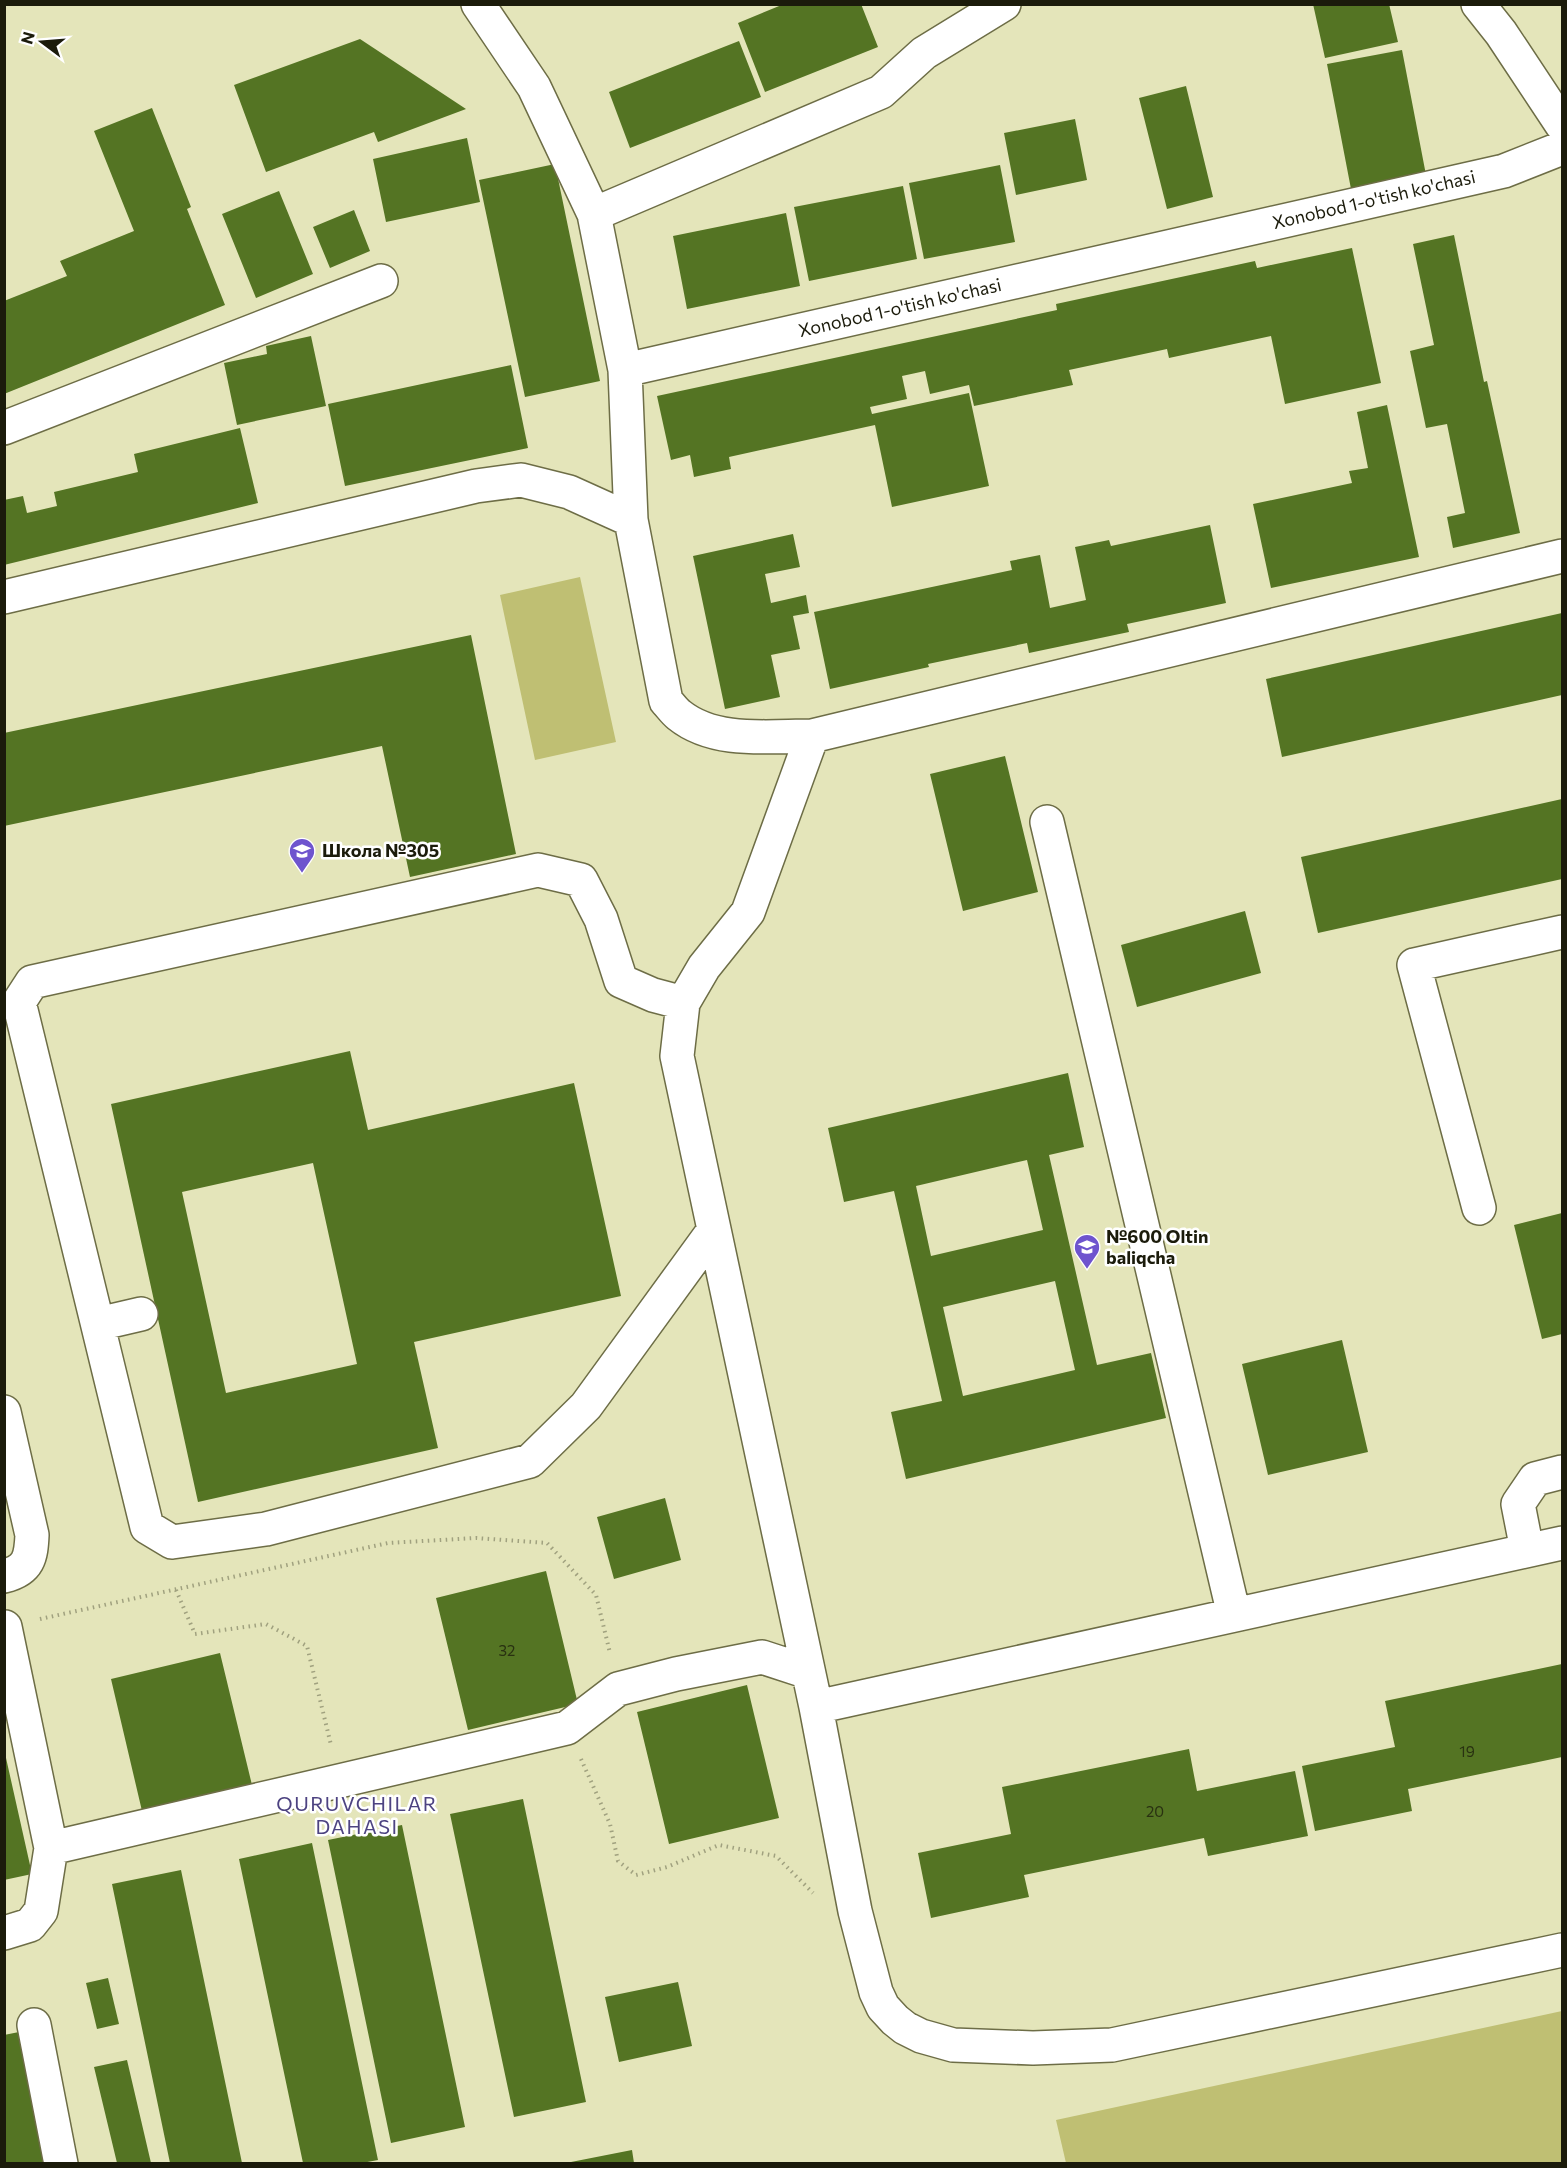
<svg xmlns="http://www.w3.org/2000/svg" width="1567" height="2168" viewBox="0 0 1567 2168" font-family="Commissioner,sans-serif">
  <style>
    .green { fill: #bfbf73 }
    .building { fill: #547423; fill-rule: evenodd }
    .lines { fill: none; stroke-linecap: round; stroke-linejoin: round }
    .minor-casing { stroke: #6d6d46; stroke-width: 36 }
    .path { stroke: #a0a17f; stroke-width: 4; stroke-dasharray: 1.5 4.5; stroke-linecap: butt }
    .minor { stroke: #fff; stroke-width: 33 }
    .labels { text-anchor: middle; stroke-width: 5; stroke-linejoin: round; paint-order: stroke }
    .number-label { font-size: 15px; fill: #293111 }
    .street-label { font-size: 18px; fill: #1b1b0b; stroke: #fff }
    .poi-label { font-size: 18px; font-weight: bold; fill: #1b1b0b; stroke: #fff; text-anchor: start }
    .neighbourhood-label { font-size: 20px; letter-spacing: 1.5px; fill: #4d4381; stroke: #fff }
  </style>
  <rect width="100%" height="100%" fill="#e4e5ba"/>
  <path class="green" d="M580 577 616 742 535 760 500 595Z
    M1562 2011V2163H1066L1056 2120Z"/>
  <path class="building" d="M784 4H861L878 47 765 92 738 23Z
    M1313 4H1389L1398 42 1325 58Z
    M360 39 466 109 378 142 374 132 266 172 234 85Z
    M739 41 761 97 630 148 609 92Z
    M1402 50 1426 175 1351 189 1327 64Z
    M1186 86 1213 197 1167 209 1139 98Z
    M152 108 191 207 187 209 225 305 4 394V301L67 276 60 261 134 231 94 131Z
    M1075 119 1087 180 1016 195 1004 133Z
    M467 138 480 202 386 222 373 159Z
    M555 164 600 381 525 397 479 180Z
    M1000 165 1015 242 924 259 909 183Z
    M903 186 917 259 809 281 794 207Z
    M279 191 313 274 256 298 222 214Z
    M354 210 370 251 330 268 313 227Z
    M786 213 800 286 687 309 673 236Z
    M1454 235 1484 382 1487 381 1520 533 1453 548 1447 517 1465 513 1447 424 1426 428 1410 351 1434 345 1413 244Z
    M1352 248 1381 383 1285 404 1271 336 1169 358 1167 349 1069 370 1073 385 974 406 969 385 930 394 925 371 902 376 907 399 870 407 872 414 969 393 989 486 892 507 875 425 729 457 731 469 694 477 690 455 671 460 657 396 1057 310 1056 304 1255 261 1257 268Z
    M311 336 326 406 237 425 224 363 267 354 266 346Z
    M511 365 528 448 345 486 328 404Z
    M1387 405 1419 557 1271 588 1253 504 1352 483 1349 471 1368 468 1357 412Z
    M240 428 258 503 4 565V500L23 496 27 513 57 506 54 492 138 472 134 454Z
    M1210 525 1226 603 1127 624 1129 632 1029 653 1027 643 928 664 929 667 830 689 814 612 1012 570 1010 561 1040 555 1050 608 1086 600 1075 547 1109 540 1111 546Z
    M793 534 800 567 765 574 771 603 806 595 809 613 793 616 800 649 771 655 780 697 725 709 693 556Z
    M1562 613V695L1282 757 1266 679Z
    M471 635 516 854 410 877 382 746 4 826V733Z
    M1005 756 1038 892 963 911 930 774Z
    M1562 799V879L1318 933 1301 857Z
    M1245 911 1261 973 1137 1007 1121 945Z
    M350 1051 368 1130 574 1083 621 1296 414 1342 438 1448 198 1502 111 1104ZM313 1163 357 1364 226 1393 182 1192Z
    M1068 1073 1084 1147 1049 1155 1097 1365 1151 1353 1166 1418 906 1479 891 1412 942 1401 894 1191 844 1202 828 1128ZM1027 1160 1043 1230 931 1256 916 1186ZM1055 1281 1075 1370 963 1396 943 1307Z
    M1562 1213V1334L1542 1339 1514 1225Z
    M1342 1340 1368 1452 1268 1475 1242 1364Z
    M665 1498 681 1560 614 1579 597 1517Z
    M546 1571 578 1704 468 1730 436 1598Z
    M220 1653 252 1785 142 1811 111 1679Z
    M1562 1664V1757L1408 1789 1412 1811 1315 1831 1302 1766 1395 1747 1385 1701Z
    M747 1685 779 1818 669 1844 637 1712Z
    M4 1749 32 1874 4 1880Z
    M1189 1749 1197 1791 1295 1771 1308 1836 1208 1856 1204 1838 1024 1875 1029 1897 931 1918 918 1853 1011 1834 1002 1787Z
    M523 1799 586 2102 514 2117 450 1814Z
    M402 1825 465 2127 391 2143 328 1840Z
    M312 1843 378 2160 362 2163H303L239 1859Z
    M181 1870 242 2163H170L112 1884Z
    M108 1978 119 2024 97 2029 86 1983Z
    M678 1982 692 2046 619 2062 605 1997Z
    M19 2032 48 2163H4V2035Z
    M127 2060 151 2163H117L94 2067Z
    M632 2150 634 2163H572L571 2162Z"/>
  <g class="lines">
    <g class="minor-casing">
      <path id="minor" d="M478 4 534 87 594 214 625 370 1504 171 1562 148
        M1478 4 1501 33 1562 125
        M594 214 881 92 924 53 1004 4
        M625 370 631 520 666 701C670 705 674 711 679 715 715 744 769 736 812 736
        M4 428 381 281
        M1562 556 812 736 748 912 704 967 683 1003 677 1056 816 1707 1562 1543
        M4 597 476 486 521 480 569 492 631 520
        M1047 822 1234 1615
        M683 1003 653 995 621 981 601 919 581 880 538 870 32 982 19 1002 147 1527 172 1542 266 1529 530 1461 586 1406 714 1230
        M1479 1208 1414 965 1562 932
        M98 1324 141 1314
        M4 1412 32 1535C31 1557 29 1570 4 1576
        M1527 1550 1518 1504 1535 1479 1562 1472
        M816 1707 855 1911 876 1992 883 2007 895 2020 905 2028 921 2036 953 2045 1033 2048 1112 2045 1562 1950
        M51 1848 567 1728 618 1689 676 1674 762 1657 808 1672
        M4 1933 30 1925 41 1911 51 1848 5 1627
        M34 2025 61 2164"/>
    </g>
    <path class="path" d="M176 1590 195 1634 266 1624 307 1646 331 1745
      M40 1619 388 1543 476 1538 547 1543 596 1595 610 1653
      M581 1759 610 1824 618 1861 636 1875 667 1867 719 1845 776 1856 813 1893"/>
    <use href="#minor" class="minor"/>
  </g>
  <defs>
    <g id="school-pin" transform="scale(1.35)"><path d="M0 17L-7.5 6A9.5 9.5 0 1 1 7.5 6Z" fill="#6e54ce" stroke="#fff"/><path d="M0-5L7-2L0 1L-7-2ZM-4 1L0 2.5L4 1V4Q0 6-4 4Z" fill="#fff"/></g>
  </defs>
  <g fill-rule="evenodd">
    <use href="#school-pin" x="302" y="851"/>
    <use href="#school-pin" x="1087" y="1247"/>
  </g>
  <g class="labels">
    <g class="number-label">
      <text x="507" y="1656">32</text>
      <text x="1467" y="1757">19</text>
      <text x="1155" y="1817">20</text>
    </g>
    <g class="street-label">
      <text transform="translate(1374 200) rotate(-13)" y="6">Xonobod 1-o'tish ko'chasi</text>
      <text transform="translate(900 308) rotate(-13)" y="6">Xonobod 1-o'tish ko'chasi</text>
    </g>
    <g class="poi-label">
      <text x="322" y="857">Школа №305</text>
      <text x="1106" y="1243">№600 Oltin<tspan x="1106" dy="21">baliqcha</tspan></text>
    </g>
    <g class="neighbourhood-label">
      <text x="357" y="1811">QURUVCHILAR<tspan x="357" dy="23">DAHASI</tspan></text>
    </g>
  </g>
  <rect width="1567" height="2168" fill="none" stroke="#1b1b0b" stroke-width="12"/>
  <g transform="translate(42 42) rotate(286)" stroke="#ffffff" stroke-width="4.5" paint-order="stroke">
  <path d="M0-4.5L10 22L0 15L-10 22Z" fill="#1b1b0b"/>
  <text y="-9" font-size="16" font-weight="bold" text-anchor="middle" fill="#1b1b0b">N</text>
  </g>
</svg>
